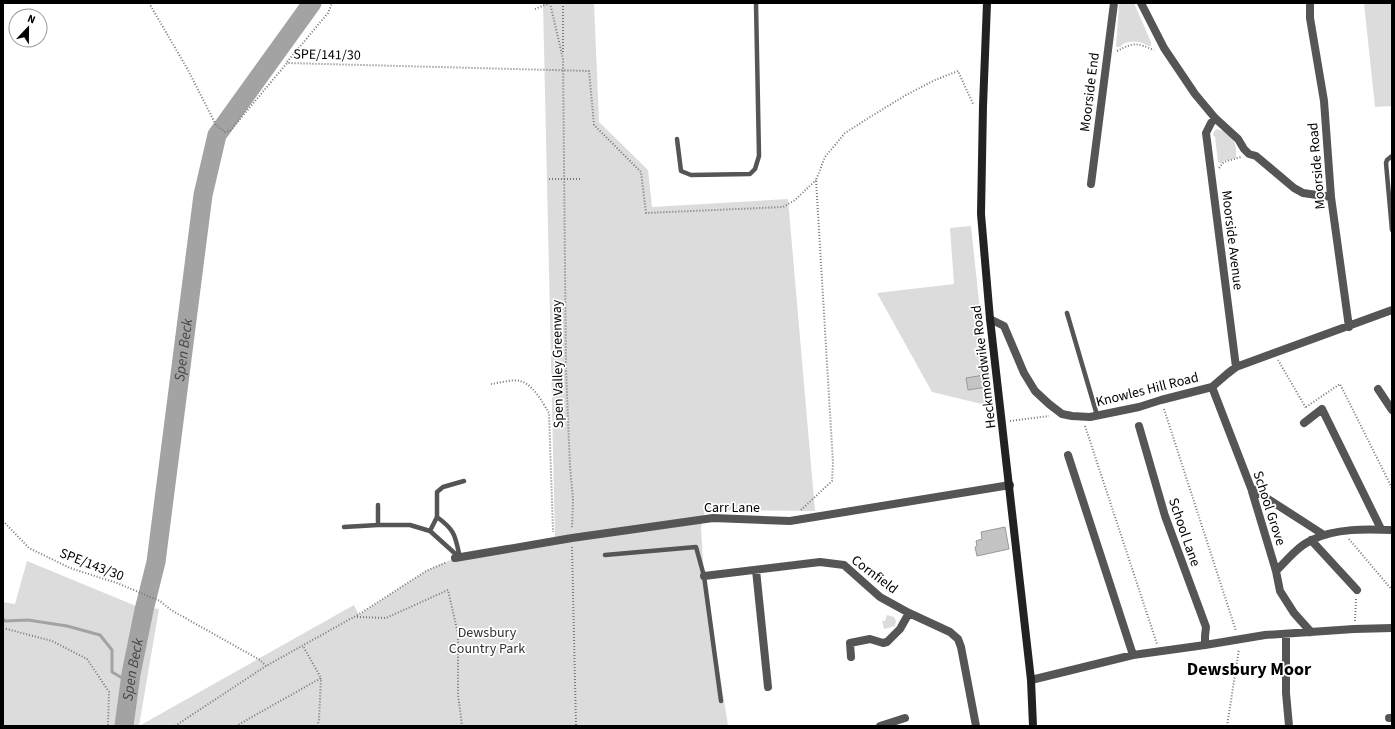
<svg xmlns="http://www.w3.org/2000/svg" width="1395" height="729" viewBox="0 0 1395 729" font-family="'Source Sans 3',sans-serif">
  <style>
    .green { fill: #dcdcdc }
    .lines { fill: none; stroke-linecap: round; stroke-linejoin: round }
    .stream { stroke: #a3a3a3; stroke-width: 3 }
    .river { stroke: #a3a3a3; stroke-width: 19 }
    .building { fill: #c4c4c4; stroke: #999 }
    .path { stroke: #777; stroke-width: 2; stroke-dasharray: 1 2; stroke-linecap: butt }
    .lane { stroke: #555; stroke-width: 4.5 }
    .street { stroke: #555; stroke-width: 8 }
    .secondary { stroke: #222; stroke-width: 8 }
    .path-bridge { stroke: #777; stroke-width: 2; stroke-dasharray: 1 2; stroke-linecap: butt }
    .labels { text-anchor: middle; stroke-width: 3.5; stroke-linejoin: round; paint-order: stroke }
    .street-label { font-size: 14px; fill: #000; stroke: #fff }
    .park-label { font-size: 14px; fill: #333; stroke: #fff }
    .water-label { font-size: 15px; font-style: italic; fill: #444; stroke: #fff }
    .district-label { font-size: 18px; font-weight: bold; fill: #000; stroke: #fff }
  </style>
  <rect width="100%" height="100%" fill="#fff"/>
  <path class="green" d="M543 3H594L599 122 648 170 652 207 788 199 815 511 705 510 701 528 704 576 728 725 726 726H3V602L15 604 27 561 136 606 159 609 139 726 354 605 359 615 426 571 455 558 555 541Z
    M1119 3H1134L1151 42V46C1147 46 1146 44 1142 43 1137 41 1130 42 1124 43L1120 47H1116Z
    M1364 3H1392V106L1375 107Z
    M1217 129 1223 131 1225 130C1234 139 1237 144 1236 158L1224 161 1222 164 1218 162 1215 137 1213 135 1214 131Z
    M971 226 990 406 932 392 877 293 954 284 950 228Z
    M887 615 894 617 896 621 895 626 884 629 882 621H885Z"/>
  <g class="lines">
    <path class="stream" d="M3 619 5 621 28 620 67 626 100 635 112 650V672L129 682"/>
    <path class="river" id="s1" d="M124 726 131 674 144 610 156 562 203 195 217 135 312 3"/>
  </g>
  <path class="building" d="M984 375 987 387 968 390 966 378Z
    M1005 527 1009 549 977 556 975 547 977 546 976 541 982 539 981 532Z"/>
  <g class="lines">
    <path class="path" d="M149 3 188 70 216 125 225 132 230 131 287 63 589 71 594 125 641 172 646 213 783 207 795 200 816 180
      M550 3 563 59 566 369 570 467 573 499 572 529
      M563 3V54
      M535 9 550 3
      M1117 51C1134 42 1137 43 1154 50
      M287 62 328 13 332 3
      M1219 168 1224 162 1241 157
      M1278 360 1306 408
      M491 384C499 383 513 379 520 381 533 384 543 403 549 413L553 532
      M1306 407 1340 384 1392 488
      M1164 409 1236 631
      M1010 421 1049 416
      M1085 426 1157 644
      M801 510 832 481 833 463 816 180 825 157 845 133 870 117 906 95 935 80 958 71 973 104
      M3 521 29 548 70 568 117 583 160 601 171 610 260 660 266 666
      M1349 539 1392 590
      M572 547 576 726
      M357 617 386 618 448 590 458 634V694L462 726
      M1355 621 1356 599
      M3 628 52 641 87 659 109 692 108 726
      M175 726 266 666 361 613 426 571 447 562
      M236 726 321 678 303 646
      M317 726 319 720 321 678
      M1227 726 1239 649"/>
    <path class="lane" d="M677 139 681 171 691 175 750 174 755 169 759 156 756 3
      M1392 156 1387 160 1386 163 1392 230
      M1067 313 1097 415
      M378 505V525H410L430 531 460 558
      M437 517C456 531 455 536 460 558
      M344 527 378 525
      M430 531 437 517V492L443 487 464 481
      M605 555 696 547 704 576 721 701"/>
    <path class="street" d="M1141 3 1164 48 1195 94 1215 118 1238 139 1244 149 1249 154 1256 156 1294 188 1303 193 1331 197
      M1310 3V18L1324 101 1331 197 1349 327
      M1215 118 1211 123 1206 133 1236 367
      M1091 184 1114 3
      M990 319 1004 326 1024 373 1035 391 1049 404 1062 414 1072 416 1090 417 1139 407 1161 400 1212 387 1227 374 1236 367 1392 310
      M1212 387 1251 488 1276 571 1280 591 1294 613 1311 632
      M1378 389 1392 410
      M1304 423 1322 409 1381 529
      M1139 426 1165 516 1206 627 1205 636V645
      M1068 455 1133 655
      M1251 488 1324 535
      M1311 540 1357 590
      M455 558 572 538 713 518 790 521 1010 485
      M756 570 768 687
      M1276 571C1287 560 1298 546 1312 540 1335 528 1367 529 1392 530
      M704 576 820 562 844 565 880 597 909 613 950 632 958 639 961 647 976 726
      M1286 634V693L1289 726
      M851 657 850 643 870 639 883 643 887 642 900 629 909 613
      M1031 680 1133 655 1205 645 1265 635 1354 629 1392 628
      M1389 718H1392
      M880 726 905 718"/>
    <path class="secondary" d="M987 3 983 106 981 214 990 319 1031 680 1033 726"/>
    <path class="path-bridge" d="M549 179H581"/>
  </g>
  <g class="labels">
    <g class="street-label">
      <text transform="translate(327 54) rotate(1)" y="5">SPE/141/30</text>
      <text transform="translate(1089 92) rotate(-83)" y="5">Moorside End</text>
      <text transform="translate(1316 166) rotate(-95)" y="5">Moorside Road</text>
      <text transform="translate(1233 240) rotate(83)" y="5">Moorside Avenue</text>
      <text transform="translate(557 364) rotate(-91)" y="5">Spen Valley Greenway</text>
      <text transform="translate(983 367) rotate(-97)" y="5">Heckmondwike Road</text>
      <text transform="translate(1147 389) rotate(-14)" y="5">Knowles Hill Road</text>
      <text x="732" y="512">Carr Lane</text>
      <text transform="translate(1270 508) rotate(72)" y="5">School Grove</text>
      <text transform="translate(1185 532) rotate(71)" y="5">School Lane</text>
      <text transform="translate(92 564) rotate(21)" y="5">SPE/143/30</text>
      <text transform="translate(875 574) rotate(37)" y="5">Cornfield</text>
    </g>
    <g class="park-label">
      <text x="487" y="637">Dewsbury<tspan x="487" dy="16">Country Park</tspan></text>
    </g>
    <g class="water-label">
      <text dy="5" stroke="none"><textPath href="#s1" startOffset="381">Spen Beck</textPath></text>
      <text dy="5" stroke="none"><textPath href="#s1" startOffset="57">Spen Beck</textPath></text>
    </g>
    <g class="district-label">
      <text x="1249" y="675">Dewsbury Moor</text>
    </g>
  </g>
  <rect width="1395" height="729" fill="none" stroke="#000000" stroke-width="8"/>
  <g transform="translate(28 28) rotate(22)"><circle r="19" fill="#ffffff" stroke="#999999"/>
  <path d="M0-3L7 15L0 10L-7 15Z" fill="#000000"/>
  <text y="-6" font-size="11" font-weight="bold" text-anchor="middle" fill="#000000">N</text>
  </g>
</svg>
